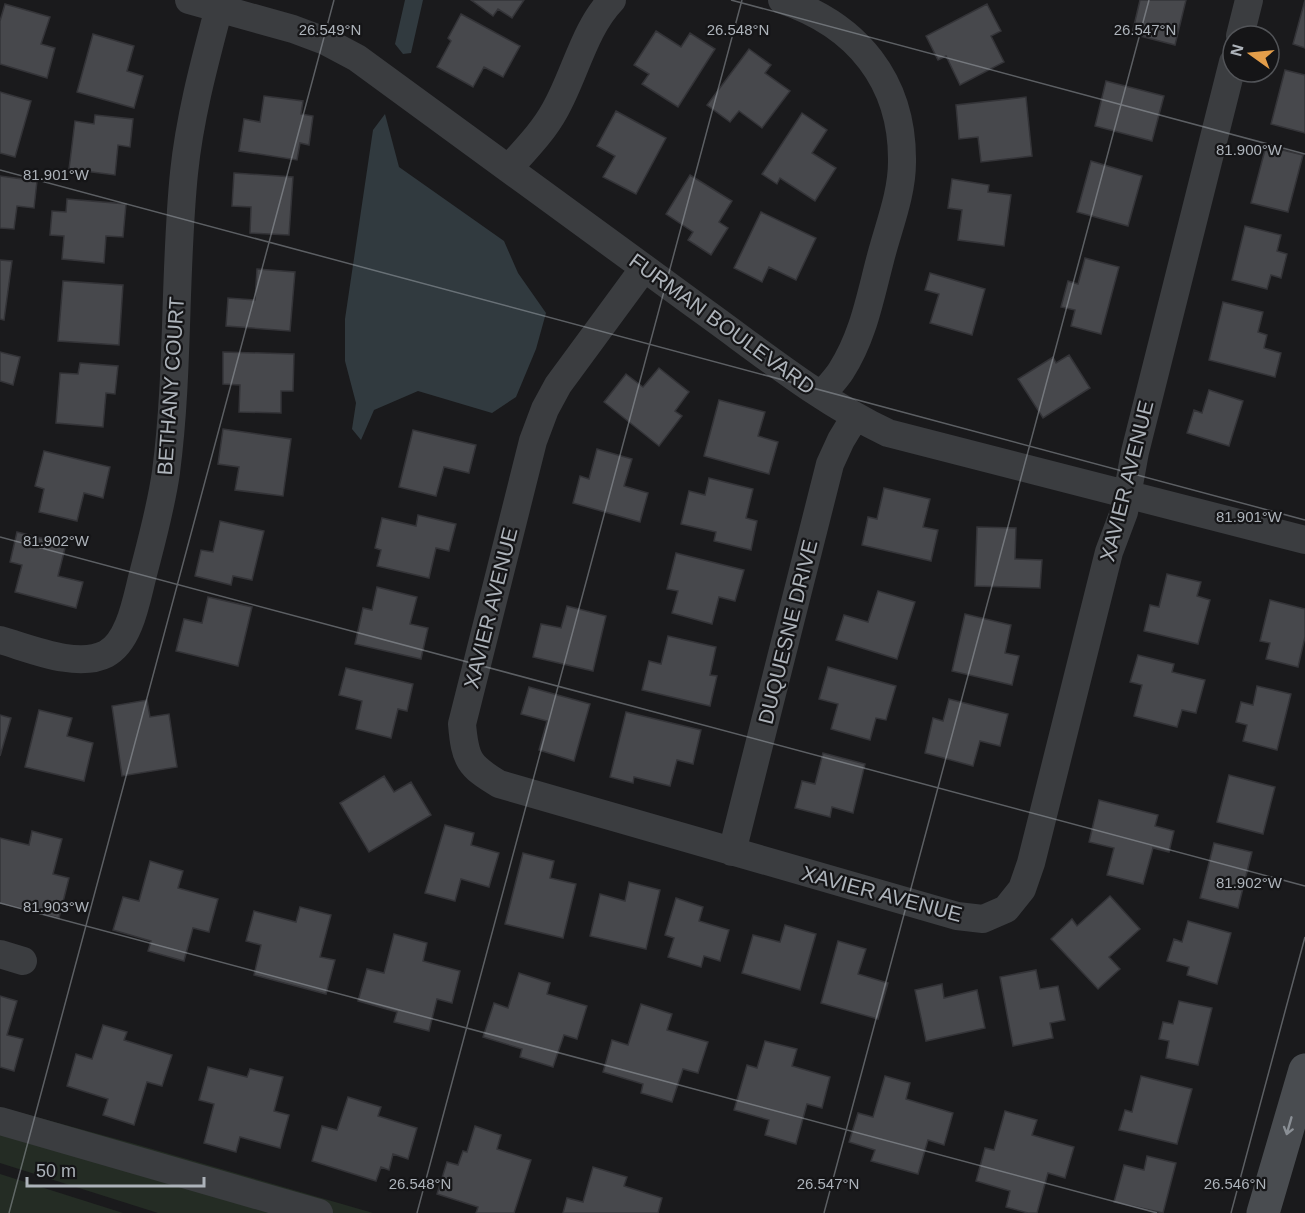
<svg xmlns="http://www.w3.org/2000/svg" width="1305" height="1213" viewBox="0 0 1305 1213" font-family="Helvetica,sans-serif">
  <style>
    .green { fill: #242c24 }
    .water { fill: #313a3f }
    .building { fill: #47484c; stroke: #343438; stroke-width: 1.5 }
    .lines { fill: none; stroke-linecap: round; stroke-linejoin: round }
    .minor { stroke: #3b3d40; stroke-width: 28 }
    .secondary { stroke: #494c50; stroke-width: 33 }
    .oneway { stroke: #8a8f95 }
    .ticks { fill: none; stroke: #adb3ba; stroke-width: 1.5; stroke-opacity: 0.45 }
    .labels { text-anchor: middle; stroke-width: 4.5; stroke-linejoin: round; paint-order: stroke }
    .street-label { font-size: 21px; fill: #adb3ba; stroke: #151517 }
    .ticks-label { font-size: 15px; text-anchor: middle; fill: #adb3ba; stroke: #151517; stroke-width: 4.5; stroke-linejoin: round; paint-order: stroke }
  </style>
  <rect width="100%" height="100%" fill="#1a1a1c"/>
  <path class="green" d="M0 1107 135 1144 373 1213H158L0 1163Z
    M0 1174 123 1213H0Z"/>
  <path class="water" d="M405 0H423L411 53 403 54 395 44Z
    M385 114 399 167 504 241 518 273 546 313 536 349 516 397 492 413 418 391 374 410 361 440 352 429 356 403 345 361V319L373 130Z"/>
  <path class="building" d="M471 0H524L512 18 498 9 493 16Z
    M1140 0H1186L1175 45 1132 34Z
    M1305 0V48L1293 44Z
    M5 4 50 17 41 44 55 48 47 78 0 64V21Z
    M987 4 1001 31 991 36 1004 62 960 85 946 56 938 60 926 36Z
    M461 14 520 46 503 77 484 67 473 87 437 67 451 41 448 38Z
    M656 31 681 47 690 33 715 49 678 107 642 84 649 74 634 65Z
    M93 34 134 46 127 71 143 76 134 108 77 92Z
    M749 49 771 65 765 73 790 91 762 128 739 111 730 122 707 105Z
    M1285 70 1305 75V133L1271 124Z
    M1106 81 1164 96 1152 141 1095 126Z
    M0 92 31 101 15 157 0 153Z
    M264 96 303 101 301 114 313 116 309 145 300 143 297 160 239 151 244 119 260 122Z
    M1026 97 1032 156 981 162 978 137 959 139 956 105Z
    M616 111 666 138 636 194 603 177 615 156 597 146Z
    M802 113 827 130 812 153 836 168 815 201 780 178 777 184 762 174Z
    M95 115 133 119 130 147 118 145 115 175 69 169 75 121 94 124Z
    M1266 146 1303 155 1288 212 1251 203Z
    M1091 161 1142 176 1128 226 1077 212Z
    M234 173 293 177 289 235 250 233 251 207 232 206Z
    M690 175 732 201 719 222 728 228 711 255 688 240 693 232 666 214Z
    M0 176 37 181 34 208 17 206 14 229 0 228Z
    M952 179 989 185 988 192 1011 195 1004 246 958 240 962 210 948 208Z
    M67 199 126 204 123 237 106 236 104 263 62 259 64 236 50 235 52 211 66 212Z
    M761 212 816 238 796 280 769 267 762 282 734 268Z
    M1245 226 1281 235 1277 251 1287 254 1281 278 1271 275 1267 289 1232 280Z
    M1085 258 1119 267 1101 334 1071 326 1075 310 1061 307 1068 281 1078 284Z
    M0 260 12 261 4 320 0 319Z
    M257 269 295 272 290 331 226 326 228 298 255 300Z
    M930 273 985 289 972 335 930 323 939 294 925 290Z
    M63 281 123 285 119 345 58 341Z
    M1223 302 1263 312 1258 332 1267 335 1264 348 1281 353 1275 377 1209 360Z
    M0 352 20 357 13 385 0 381Z
    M223 352 294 354 293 391H281V413L239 412 240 385 223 384Z
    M1069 355 1090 388 1043 418 1018 379 1053 357 1056 363Z
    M80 363 118 366 115 394 106 393 103 427 56 423 60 373 78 374Z
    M659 368 689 392 675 411 682 416 659 446 604 402 626 374 643 387Z
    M1209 390 1243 401 1229 446 1187 433 1194 410 1202 413Z
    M719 400 765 412 758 436 778 442 769 474 704 456Z
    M223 429 291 439 283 496 235 490 239 467 218 464Z
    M413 430 476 445 469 473 444 467 436 496 399 487Z
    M597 449 632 459 624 486 648 493 640 522 573 503 580 476 589 479Z
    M44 451 110 467 103 498 84 493 77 521 39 512 44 489 35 486Z
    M709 478 753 489 746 518 757 521 751 550 714 541 716 532 681 524 689 491 705 495Z
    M884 488 930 499 923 527 938 530 931 561 862 545 868 517 877 519Z
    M418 515 456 524 449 551 436 548 429 578 377 566 381 550 375 548 382 518 416 526Z
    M220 521 264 531 252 580 233 576 231 585 195 576 201 550 213 552Z
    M977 527 1016 528 1015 559 1042 560 1040 588 975 586Z
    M17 532 66 544 58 576 83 582 76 608 15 592 22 565 10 562Z
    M676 553 744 570 735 601 719 597 712 624 672 613 678 591 667 589Z
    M1167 574 1201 582 1197 596 1210 600 1198 644 1144 631 1150 605 1159 607Z
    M377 587 417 597 410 624 428 628 421 659 355 644 363 608 372 610Z
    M878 591 915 602 897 659 836 640 844 615 868 622Z
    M208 597 252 607 238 666 176 651 184 619 202 623Z
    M1270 600 1305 609V637L1298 667 1266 659 1270 643 1260 641Z
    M567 606 606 616 593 671 533 657 541 624 561 628Z
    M965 614 1011 625 1005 653 1019 656 1012 685 952 671Z
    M668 636 716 647 710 675 717 676 710 706 642 690 649 661 661 664Z
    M1138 655 1174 664 1172 672 1205 680 1196 713 1182 710 1177 727 1134 716 1142 685 1130 682Z
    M828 667 896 686 886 720 876 718 870 740 831 729 838 704 819 699Z
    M346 668 413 684 407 711 398 709 391 738 356 729 362 701 339 695Z
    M1257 686 1291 694 1277 750 1243 741 1247 725 1236 722 1241 702 1253 705Z
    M529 687 590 704 574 761 539 750 547 721 521 714Z
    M949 699 1008 714 1000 746 980 741 973 766 925 753 933 718 943 721Z
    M147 700 150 717 169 714 177 767 122 776 112 706Z
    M39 710 72 718 67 736 93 743 84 781 25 767Z
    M626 712 701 730 693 764 677 760 670 786 634 777 633 783 610 777Z
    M0 715 11 718 0 756Z
    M823 753 865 764 853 813 832 807 830 817 795 808 802 781 815 784Z
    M1229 775 1275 787 1263 834 1217 822Z
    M384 776 394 792 411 782 431 815 369 852 340 803Z
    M1099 800 1158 815 1155 826 1174 831 1169 852 1153 848 1143 884 1107 875 1114 848 1089 842Z
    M445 825 474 833 471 845 499 853 489 887 461 879 455 901 425 893Z
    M32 831 62 839 53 874 69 878 59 918 0 903V838L29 845Z
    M1214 843 1252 852 1238 908 1200 898Z
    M523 853 554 861 550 878 576 884 563 938 505 924Z
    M150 861 183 871 178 888 218 899 209 932 193 928 184 961 148 951 151 941 113 930 123 897 139 901Z
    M629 882 660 890 646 949 590 936 600 894 625 901Z
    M1110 896 1140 929 1109 957 1120 969 1098 989 1051 939 1072 919 1077 926Z
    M676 898 703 907 699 921 729 930 720 961 704 956 701 967 668 957 674 938 665 935Z
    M300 907 331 915 320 957 335 960 326 994 254 975 261 945 246 941 254 911 296 922Z
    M1188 921 1231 933 1217 984 1187 975 1189 967 1167 961 1174 939 1182 942Z
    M785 925 816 934 800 990 742 973 753 935 780 942Z
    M394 934 427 943 423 961 460 971 452 1003 437 999 429 1031 394 1022 397 1012 358 1001 367 969 384 973Z
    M838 941 866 949 858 974 888 983 878 1019 821 1003Z
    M1036 970 1040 989 1058 986 1065 1020 1050 1023 1053 1038 1013 1046 1000 977Z
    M519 973 550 983 547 994 587 1006 577 1039 564 1035 553 1067 520 1057 522 1049 483 1037 494 1003 508 1008Z
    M942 984 944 998 977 990 985 1028 926 1041 915 990Z
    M0 996 17 1001 7 1035 23 1039 14 1071 0 1067Z
    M1179 1001 1212 1008 1198 1065 1166 1058 1169 1041 1159 1039 1163 1022 1173 1024Z
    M641 1004 672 1014 667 1030 708 1042 698 1073 683 1069 672 1102 641 1093 643 1084 603 1072 612 1040 628 1045Z
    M103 1025 127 1032 124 1040 172 1055 162 1086 147 1082 134 1125 103 1115 108 1099 67 1086 76 1054 92 1059Z
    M765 1041 797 1049 792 1066 830 1077 822 1108 807 1104 796 1144 765 1135 769 1120 734 1110 747 1065 757 1068Z
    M208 1067 247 1077 250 1069 283 1077 274 1111 289 1115 280 1148 240 1137 236 1152 204 1143 214 1104 199 1100Z
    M885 1076 910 1083 906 1099 953 1113 944 1145 928 1140 918 1174 871 1161 875 1150 849 1142 858 1113 873 1117Z
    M1141 1076 1192 1089 1177 1144 1119 1130 1125 1110 1132 1112Z
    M348 1097 381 1107 378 1116 417 1128 408 1159 393 1154 389 1170 381 1167 376 1181 312 1161 322 1126 337 1130Z
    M1005 1111 1037 1120 1032 1135 1074 1147 1065 1178 1048 1173 1037 1213H1028L1006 1207 1010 1191 976 1181 985 1148 994 1150Z
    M475 1126 501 1135 497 1149 531 1160 514 1213H476L478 1207 437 1194 447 1162 458 1165 463 1151 467 1152Z
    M1147 1156 1176 1163 1163 1213 1114 1202 1124 1165 1144 1170Z
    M593 1167 627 1177 624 1186 662 1198 658 1213H563L567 1198 583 1202Z"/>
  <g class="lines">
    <path class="minor" d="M189 0 293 29 325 41 357 58C470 140 582 223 695 305 757 349 818 400 888 433L1305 540
      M782 0C857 25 903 81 902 162 902 195 888 228 880 260 870 298 863 337 841 371 836 379 828 387 821 395
      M1240 36 1249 0
      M509 168C525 150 543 132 555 110 575 75 584 29 612 0
      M644 268 558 385 545 409 533 441 462 724C465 760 469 766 499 784L957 916 983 919 1006 909 1022 889 1031 863 1109 552 1124 512 1135 452 1233 62
      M0 640C29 648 77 669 106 654 129 642 136 602 142 578 151 543 161 508 166 472 179 373 174 272 184 173 190 114 206 57 221 0
      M732 852 830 464 841 440 855 417
      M0 954 23 961
      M0 1121 319 1213"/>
    <path class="secondary" d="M1263 1213 1305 1070"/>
  </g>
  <defs><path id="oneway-shaft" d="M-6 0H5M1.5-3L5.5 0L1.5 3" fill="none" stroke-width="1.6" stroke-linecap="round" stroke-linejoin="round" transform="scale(1.5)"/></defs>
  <use class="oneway" href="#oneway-shaft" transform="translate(1289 1126) rotate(106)"/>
  <path class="ticks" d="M731 0 1305 154M0 170 1305 520M0 537 1305 886M0 903 1157 1213M9 1213 334 0M417 1213 742 0M824 1213 1149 0M1231 1213 1305 937"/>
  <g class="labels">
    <g class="street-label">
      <text transform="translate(722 324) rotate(36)" y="7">FURMAN BOULEVARD</text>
      <text transform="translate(171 386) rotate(-86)" y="7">BETHANY COURT</text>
      <text transform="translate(1127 481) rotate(-76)" y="7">XAVIER AVENUE</text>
      <text transform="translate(491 608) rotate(-76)" y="7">XAVIER AVENUE</text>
      <text transform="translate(788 632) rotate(-76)" y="7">DUQUESNE DRIVE</text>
      <text transform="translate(882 894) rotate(15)" y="7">XAVIER AVENUE</text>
    </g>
  </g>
  <g class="ticks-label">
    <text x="330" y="35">26.549°N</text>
    <text x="738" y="35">26.548°N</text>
    <text x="1145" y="35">26.547°N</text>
    <text x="1249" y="155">81.900°W</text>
    <text x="56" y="180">81.901°W</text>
    <text x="1249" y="522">81.901°W</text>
    <text x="56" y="546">81.902°W</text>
    <text x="1249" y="888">81.902°W</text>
    <text x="56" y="912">81.903°W</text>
    <text x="420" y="1189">26.548°N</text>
    <text x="828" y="1189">26.547°N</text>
    <text x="1235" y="1189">26.546°N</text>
  </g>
  <g transform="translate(1251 54) rotate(285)"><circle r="28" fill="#151517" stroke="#525458" stroke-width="1.5"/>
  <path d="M0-4.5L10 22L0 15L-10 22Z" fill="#e49e4a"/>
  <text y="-9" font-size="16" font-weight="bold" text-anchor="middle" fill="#adb3ba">N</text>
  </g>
  <path d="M27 1177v9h177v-9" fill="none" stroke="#adb3ba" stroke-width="3"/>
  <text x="36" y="1177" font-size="18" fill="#adb3ba" stroke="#151517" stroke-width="4.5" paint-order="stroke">50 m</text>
</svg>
